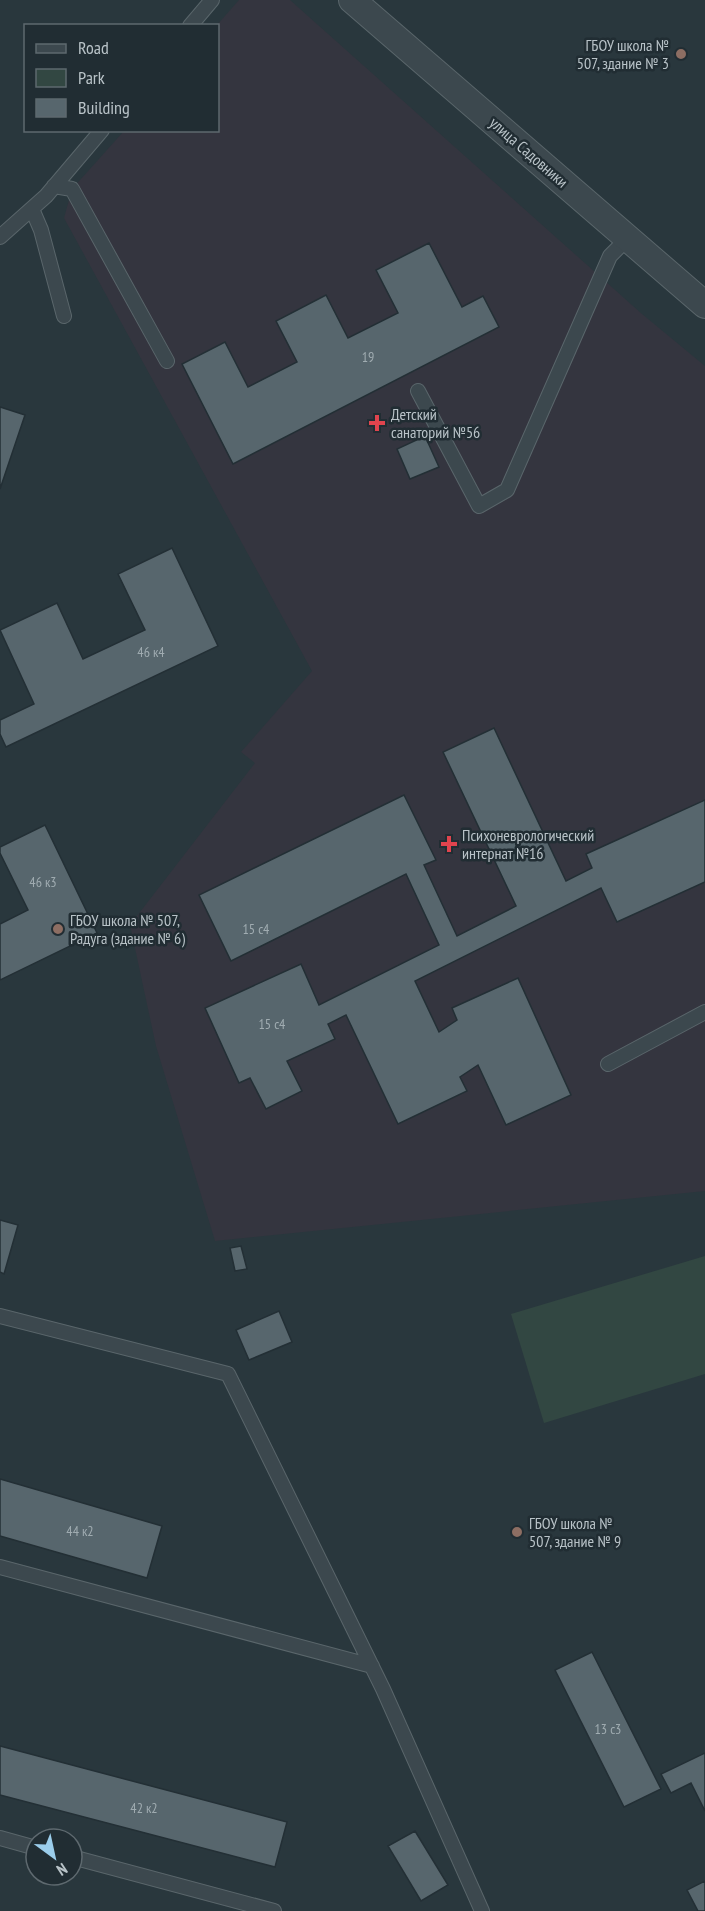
<svg xmlns="http://www.w3.org/2000/svg" width="705" height="1911" viewBox="0 0 705 1911" font-family="'PT Sans Narrow',sans-serif">
  <style>
    .medical { fill: #34353f }
    .green { fill: #324742 }
    .building { fill: #57666d; stroke: #232f35; stroke-width: 1.5 }
    .lines { fill: none; stroke-linecap: round; stroke-linejoin: round }
    .lane-casing { stroke: #5a666b; stroke-width: 16 }
    .street-casing { stroke: #5a666b; stroke-width: 28 }
    .lane { stroke: #3c484e; stroke-width: 14 }
    .street { stroke: #3c484e; stroke-width: 26 }
    .education-dot { fill: #8d6e63; stroke: #212d33; stroke-width: 2 }
    .health-dot { fill: #e0444e; stroke: #212d33; stroke-width: 2 }
    .labels { text-anchor: middle; stroke-width: 5; stroke-linejoin: round; paint-order: stroke }
    .number-label { font-size: 14px; fill: #a0acb1 }
    .poi-label { font-size: 16px; fill: #b9c3c8; stroke: #212d33; text-anchor: start }
    .street-label { font-size: 16px; fill: #b9c3c8; stroke: #212d33 }
  </style>
  <rect width="100%" height="100%" fill="#29373d"/>
  <path class="medical" d="M239 0H290L642 314 705 366V1191L215 1241 156 1046 130 925 255 763 241 752 312 671 64 218 72 189 124 131 218 130 217 25Z"/>
  <path class="green" d="M705 1256V1374L544 1423 511 1314Z"/>
  <path class="building" d="M429 243 462 307 483 296 499 327 233 464 182 364 225 342 248 387 297 362 276 321 326 295 348 338 398 313 376 270Z
    M0 407 25 415 0 489Z
    M425 436 439 467 410 479 397 449Z
    M172 548 218 646 6 747 0 734V720L34 704 0 630 57 603 83 659 145 630 118 574Z
    M494 728 566 881 592 868 586 854 705 800V882L617 922 601 888 415 981 439 1032 457 1020 452 1008 518 978 571 1095 506 1125 478 1065 460 1077 467 1091 398 1124 346 1015 328 1024 335 1039 287 1061 302 1091 266 1109 250 1078 239 1083 205 1008 301 964 319 1005 439 945 406 874 231 961 199 895 404 795 436 860 424 865 457 936 516 906 443 752Z
    M45 825 97 933 0 980V924L28 910 0 853V847Z
    M0 1220 18 1225 4 1274 0 1272Z
    M241 1246 247 1269 235 1271 230 1248Z
    M279 1311 292 1342 249 1360 236 1330Z
    M0 1479 162 1526 147 1578 0 1536Z
    M592 1652 661 1789 624 1807 555 1670Z
    M0 1746 287 1822 275 1867 0 1795Z
    M705 1753V1811L691 1783 671 1793 661 1774Z
    M415 1831 448 1885 421 1901 388 1846Z
    M705 1881V1911H698L687 1890Z"/>
  <g class="lines">
    <g class="lane-casing">
      <path id="lane" d="M190 26 212 0
        M54 186 72 189 167 361
        M32 209 41 230 64 316
        M0 237 46 196 102 130
        M418 391 479 506 507 490 610 256 628 238
        M608 1064 705 1012
        M0 1316 228 1374 383 1689 482 1911
        M0 1567 372 1666
        M0 1838 36 1848
        M72 1857 274 1911"/>
    </g>
    <g class="street-casing">
      <path id="street" d="M352 0 705 305"/>
    </g>
    <use href="#lane" class="lane"/>
    <use href="#street" class="street"/>
  </g>
  <g class="education-dot">
    <circle cx="681" cy="54" r="6"/>
    <circle cx="58" cy="929" r="6"/>
    <circle cx="517" cy="1532" r="6"/>
  </g>
  <g class="health-dot">
    <path d="M374 414h6v6h6v6h-6v6h-6v-6h-6v-6h6z"/>
    <path d="M446 835h6v6h6v6h-6v6h-6v-6h-6v-6h6z"/>
  </g>
  <g class="labels">
    <g class="number-label">
      <text x="368" y="362">19</text>
      <text x="151" y="657">46 к4</text>
      <text x="43" y="887">46 к3</text>
      <text x="256" y="934">15 с4</text>
      <text x="272" y="1029">15 с4</text>
      <text x="80" y="1536">44 к2</text>
      <text x="608" y="1734">13 с3</text>
      <text x="144" y="1813">42 к2</text>
    </g>
    <g class="poi-label">
      <text x="669" y="51" text-anchor="end">ГБОУ школа №<tspan x="669" dy="18">507, здание № 3</tspan></text>
      <text x="391" y="420">Детский<tspan x="391" dy="18">санаторий №56</tspan></text>
      <text x="462" y="841">Психоневрологический<tspan x="462" dy="18">интернат №16</tspan></text>
      <text x="70" y="926">ГБОУ школа № 507,<tspan x="70" dy="18">Радуга (здание № 6)</tspan></text>
      <text x="529" y="1529">ГБОУ школа №<tspan x="529" dy="18">507, здание № 9</tspan></text>
    </g>
    <g class="street-label">
      <text transform="translate(529 152) rotate(41)" y="6">улица Садовники</text>
    </g>
  </g>
  <rect x="24" y="24" width="195" height="108" fill="#212d33" stroke="#5e696f" stroke-width="1.5"/>
  <rect x="36" y="44" width="30" height="9" fill="#3c484e" stroke="#5e696f" stroke-width="1.5"/>
  <text x="78" y="54" font-size="18" fill="#b9c3c8">Road</text>
  <rect x="36" y="69" width="30" height="18" fill="#324742" stroke="#5e696f" stroke-width="1.5"/>
  <text x="78" y="84" font-size="18" fill="#b9c3c8">Park</text>
  <rect x="36" y="99" width="30" height="18" fill="#57666d" stroke="#5e696f" stroke-width="1.5"/>
  <text x="78" y="114" font-size="18" fill="#b9c3c8">Building</text>
  <g transform="translate(54 1857) rotate(147)"><circle r="28" fill="#212d33" stroke="#5e696f" stroke-width="1.5"/>
  <path d="M0-4.5L10 22L0 15L-10 22Z" fill="#9bcdeb"/>
  <text y="-9" font-size="16" font-weight="bold" text-anchor="middle" fill="#b9c3c8">N</text>
  </g>
</svg>
